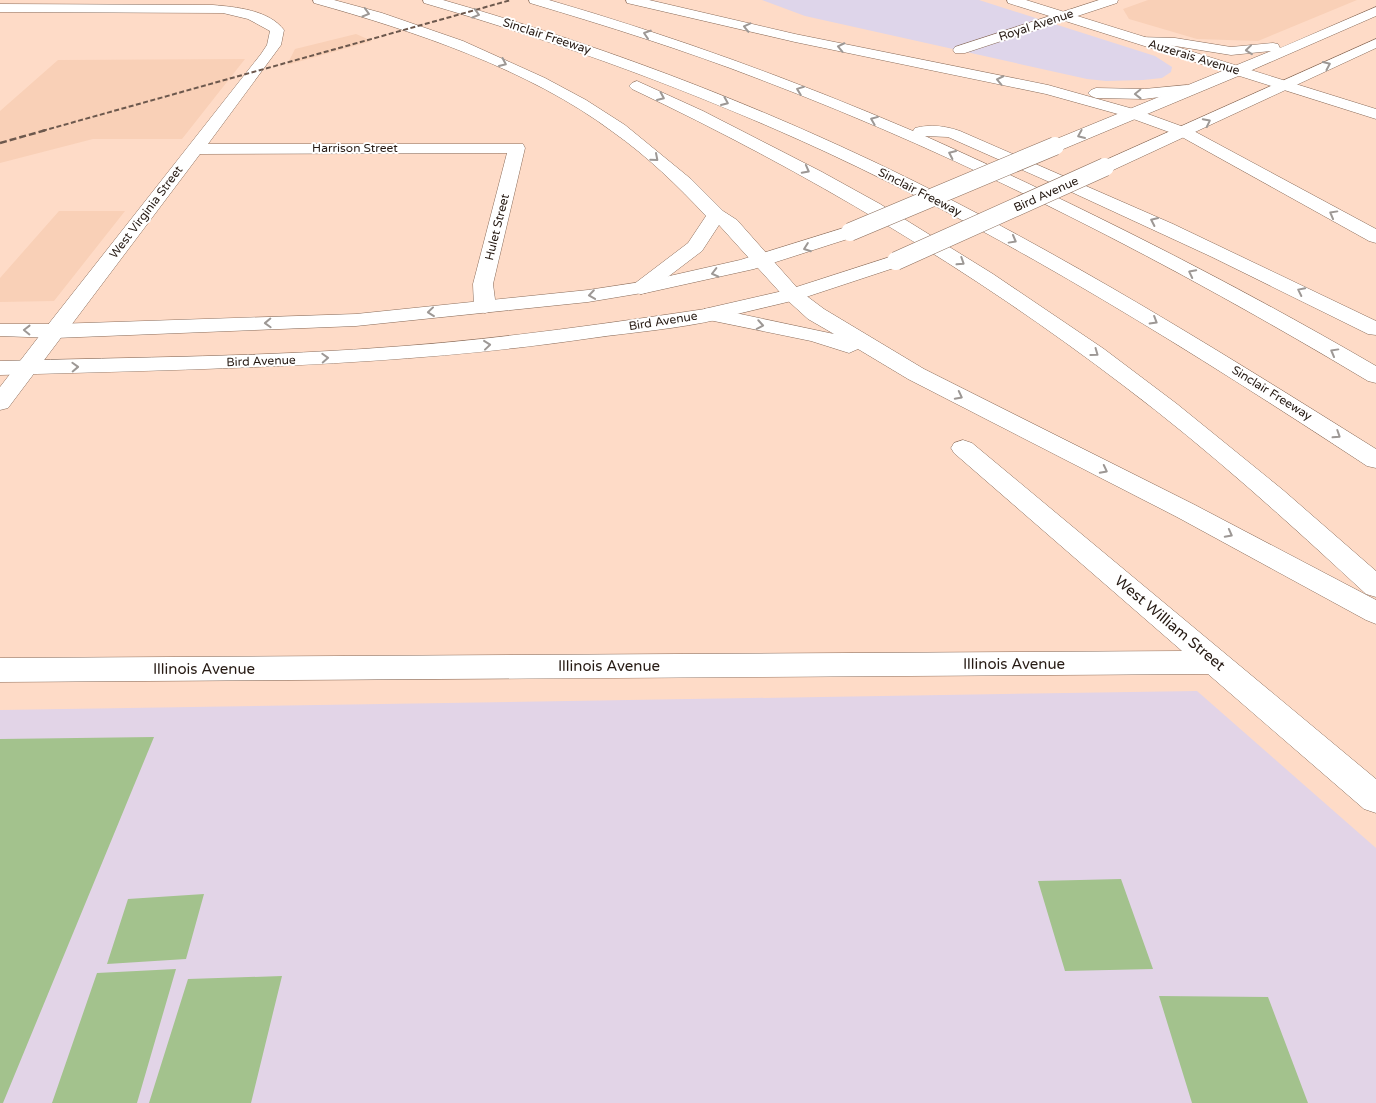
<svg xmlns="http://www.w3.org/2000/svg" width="1376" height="1103" viewBox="0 0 1376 1103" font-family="'Varela Round',sans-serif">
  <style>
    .built { fill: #f9d0b7 }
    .industrial { fill: #ded5ea }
    .education { fill: #e2d4e7 }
    .green { fill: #a3c28d }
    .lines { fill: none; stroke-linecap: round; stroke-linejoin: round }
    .minor-casing { stroke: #896b59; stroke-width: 1 }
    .tertiary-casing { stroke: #896b59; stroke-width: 1 }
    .secondary-casing { stroke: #896b59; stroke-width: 1 }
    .primary-casing { stroke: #896b59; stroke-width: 1 }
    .motorway-casing { stroke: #896b59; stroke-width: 1 }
    .minor { fill: #fff; fill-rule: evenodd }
    .tertiary { fill: #fff; fill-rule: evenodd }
    .secondary { fill: #fff; fill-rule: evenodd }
    .primary { fill: #fff; fill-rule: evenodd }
    .motorway { fill: #fff; fill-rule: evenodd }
    .rail-far1 { stroke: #6c584d; stroke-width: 2; stroke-dasharray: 5 2.5; stroke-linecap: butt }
    .rail { stroke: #6c584d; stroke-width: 2.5; stroke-dasharray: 7 3; stroke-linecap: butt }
    .primary-bridge-casing { stroke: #896b59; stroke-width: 19; stroke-linecap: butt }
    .primary-bridge { stroke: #fff; stroke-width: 18 }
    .oneway { stroke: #9d9895 }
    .labels { text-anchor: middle; stroke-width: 4; stroke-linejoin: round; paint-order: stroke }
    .far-street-label { font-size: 12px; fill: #261a13; stroke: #fff }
    .street-label { font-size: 15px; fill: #261a13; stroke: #fff }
  </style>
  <rect width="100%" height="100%" fill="#fedbc7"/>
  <path class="built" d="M1148 0H1357L1258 41 1197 39 1129 19 1123 9Z
    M356 34 372 41 287 65 295 49Z
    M245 59 182 139H93L0 163V111L58 60Z
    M59 211H125L54 301 0 302V278Z"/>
  <path class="industrial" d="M762 0H979L1155 56 1172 67 1171 72 1162 78 1143 80 1106 81 1087 79 805 16Z"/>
  <path class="education" d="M1197 691 1376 848V1103H0V710Z"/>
  <path class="green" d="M154 737 3 1103H0V739Z
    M1121 879 1153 969 1065 971 1038 881Z
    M204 894 186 959 107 964 128 899Z
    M176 969 137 1103H52L97 973Z
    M282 976 251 1103H149L188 979Z
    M1159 996 1268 997 1308 1103H1192Z"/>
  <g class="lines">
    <g class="minor-casing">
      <path id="minor" d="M1099 0H1118L1117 3 965 53H955L953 50 955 47Z
        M0 4 213 5C236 7 269 10 284 30L281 45 208 144H523L525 148 493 284 496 307 492 311 485 313 478 311 474 307 473 284 507 153 200 154 63 336 55 338 47 336 44 331 47 326 261 54 267 45 270 31 248 19 223 13 0 12Z
        M963 440 972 443 1376 779V813L1364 809 1208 674 0 682V658L1182 651 954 453 951 448 954 443Z"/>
    </g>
    <g class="tertiary-casing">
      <path id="tertiary" d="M1007 0H1026L1376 109V119L1008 3Z
        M55 324 63 326 66 331 8 408 0 410V387L47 326Z"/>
    </g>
    <g class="secondary-casing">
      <path id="secondary" d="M641 282 648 284 651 288 648 292 588 302 356 326 55 338 0 336V324H55L356 314 588 290Z
        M712 308 720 309 723 314 720 319C678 329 634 332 592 338 396 367 198 369 0 375V361C135 357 270 357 404 346 508 338 610 323 712 308Z"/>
    </g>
    <g class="primary-casing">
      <path id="primary" d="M1376 7V16L1243 74 1061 150H1049L1047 146 1049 142 1271 51 1231 55 1175 46 1142 44 1135 40 1137 37 1175 38 1231 47 1273 43 1278 44 1280 48Z
        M1376 39V48L1111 171 1105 172 1099 171 1096 167 1099 163Z
        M850 226 857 228 860 232 857 236 754 269 641 294 634 292 631 288 634 284 740 260Z
        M896 255 903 257 906 261 903 265 800 299 712 320 704 319 701 314 704 309 787 290Z"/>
    </g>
    <g class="motorway-casing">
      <path id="motorway" d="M313 0H334L382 13 463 41 545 78 586 100 625 125 691 179 723 211 737 220 800 291 824 309 924 369 1195 505 1376 600V624L1366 620 1177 517 908 379 858 349 849 353 811 341 704 319 701 314 704 309 712 308 834 334 808 319 786 299 719 225 702 251 648 292 641 294 634 292 631 288 634 284 688 243 706 216C678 186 647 156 613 132 529 69 414 31 314 3Z
        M423 0H443C579 39 711 87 840 146 1027 231 1202 340 1376 449V468L1367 466C1193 352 1015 240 826 152 696 92 562 43 424 3Z
        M529 0H549C673 36 794 80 913 131L915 128C930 124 946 126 960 131L1173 224 1376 321V335L1368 334 1212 257 1054 184 948 137 925 136C1079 205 1230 281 1376 366V383L1368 381C1174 265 970 159 759 79 684 50 607 26 530 3Z
        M626 0H649L795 34 1048 85 1137 110 1192 130 1376 229V243L1369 241 1180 136 1125 116 1046 94 795 42 627 3Z
        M637 81 703 111 822 172 880 204 993 274 1104 349 1177 404 1283 490 1376 571V597L1366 594C1288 522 1209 450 1124 386 971 269 805 171 632 89L629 86 632 83Z
        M1187 85 1192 87 1195 90 1192 93 1144 99 1096 98 1091 96 1088 93 1091 90 1096 88 1144 89Z"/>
    </g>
    <use href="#minor" class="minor"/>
    <use href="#tertiary" class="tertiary"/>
    <use href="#secondary" class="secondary"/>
    <use href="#primary" class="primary"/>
    <use href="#motorway" class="motorway"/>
    <path class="rail-far1" d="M42 131 511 0"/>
    <path class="rail" d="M0 143 46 130"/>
    <g class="primary-bridge-casing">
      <path id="primary-bridge" d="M850 232 1055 146
        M896 261 1105 167"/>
    </g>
    <use href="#primary-bridge" class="primary-bridge"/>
  </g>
  <defs><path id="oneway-chevron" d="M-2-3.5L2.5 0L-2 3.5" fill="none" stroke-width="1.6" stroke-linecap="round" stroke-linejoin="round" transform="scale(1.25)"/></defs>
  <g class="oneway">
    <use href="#oneway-chevron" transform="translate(366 13) rotate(16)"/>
    <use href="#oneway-chevron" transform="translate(476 14) rotate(16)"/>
    <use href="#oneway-chevron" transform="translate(747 27) rotate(-167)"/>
    <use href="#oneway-chevron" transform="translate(647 34) rotate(-162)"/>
    <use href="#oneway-chevron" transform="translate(841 47) rotate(-168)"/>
    <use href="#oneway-chevron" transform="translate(1249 50) rotate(174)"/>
    <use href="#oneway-chevron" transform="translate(503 63) rotate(24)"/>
    <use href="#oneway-chevron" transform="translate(1327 65) rotate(-24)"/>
    <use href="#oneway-chevron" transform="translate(1000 80) rotate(-168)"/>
    <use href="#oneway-chevron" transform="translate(800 90) rotate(-159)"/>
    <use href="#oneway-chevron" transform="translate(1138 94) rotate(179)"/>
    <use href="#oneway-chevron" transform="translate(661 97) rotate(24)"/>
    <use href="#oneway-chevron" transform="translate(725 102) rotate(23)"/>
    <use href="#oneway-chevron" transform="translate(874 120) rotate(-158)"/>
    <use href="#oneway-chevron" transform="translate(1207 122) rotate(-27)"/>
    <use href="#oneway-chevron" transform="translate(1081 135) rotate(157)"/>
    <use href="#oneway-chevron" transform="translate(952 154) rotate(-155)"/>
    <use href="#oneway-chevron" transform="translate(655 158) rotate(41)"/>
    <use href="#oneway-chevron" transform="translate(806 170) rotate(28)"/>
    <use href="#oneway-chevron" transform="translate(1333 214) rotate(-151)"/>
    <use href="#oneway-chevron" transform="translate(1154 221) rotate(-155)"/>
    <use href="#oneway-chevron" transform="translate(1013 240) rotate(29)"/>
    <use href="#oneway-chevron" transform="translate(807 248) rotate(160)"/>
    <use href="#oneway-chevron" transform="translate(961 262) rotate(33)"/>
    <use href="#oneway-chevron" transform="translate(715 273) rotate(166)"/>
    <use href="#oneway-chevron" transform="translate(1192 273) rotate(-153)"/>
    <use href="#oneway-chevron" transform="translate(1301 291) rotate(-154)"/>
    <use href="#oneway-chevron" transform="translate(592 295) rotate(172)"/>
    <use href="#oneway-chevron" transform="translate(431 312) rotate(174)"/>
    <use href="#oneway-chevron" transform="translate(1154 321) rotate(31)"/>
    <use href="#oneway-chevron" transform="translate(268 323) rotate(178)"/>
    <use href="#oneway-chevron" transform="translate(760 325) rotate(10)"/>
    <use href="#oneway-chevron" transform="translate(27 330) rotate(-179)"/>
    <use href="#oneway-chevron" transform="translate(487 345) rotate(-6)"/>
    <use href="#oneway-chevron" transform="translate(1334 352) rotate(-151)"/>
    <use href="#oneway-chevron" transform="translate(1095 353) rotate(36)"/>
    <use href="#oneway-chevron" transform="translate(325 358) rotate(-3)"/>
    <use href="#oneway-chevron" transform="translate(75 367) rotate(-2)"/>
    <use href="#oneway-chevron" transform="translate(959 396) rotate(27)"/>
    <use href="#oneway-chevron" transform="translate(1337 435) rotate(33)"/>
    <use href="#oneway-chevron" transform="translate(1104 470) rotate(27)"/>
    <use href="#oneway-chevron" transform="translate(1229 534) rotate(28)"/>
  </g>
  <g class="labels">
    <g class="far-street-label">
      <text transform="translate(1036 25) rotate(-18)" y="4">Royal Avenue</text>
      <text transform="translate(547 36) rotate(18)" y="4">Sinclair Freeway</text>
      <text transform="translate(1194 57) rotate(17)" y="4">Auzerais Avenue</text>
      <text x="355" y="152">Harrison Street</text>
      <text transform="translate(920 192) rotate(27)" y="4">Sinclair Freeway</text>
      <text transform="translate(1046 194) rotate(-24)" y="4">Bird Avenue</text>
      <text transform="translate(146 212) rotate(-53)" y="4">West Virginia Street</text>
      <text transform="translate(497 227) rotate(-76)" y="4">Hulet Street</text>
      <text transform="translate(663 321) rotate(-9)" y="4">Bird Avenue</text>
      <text transform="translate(261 361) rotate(-2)" y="4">Bird Avenue</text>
      <text transform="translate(1272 393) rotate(32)" y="4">Sinclair Freeway</text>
    </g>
    <g class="street-label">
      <text transform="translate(1170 623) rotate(40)" y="5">West William Street</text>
      <text x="1014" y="669">Illinois Avenue</text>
      <text x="609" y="671">Illinois Avenue</text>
      <text x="204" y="674">Illinois Avenue</text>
    </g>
  </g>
</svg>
